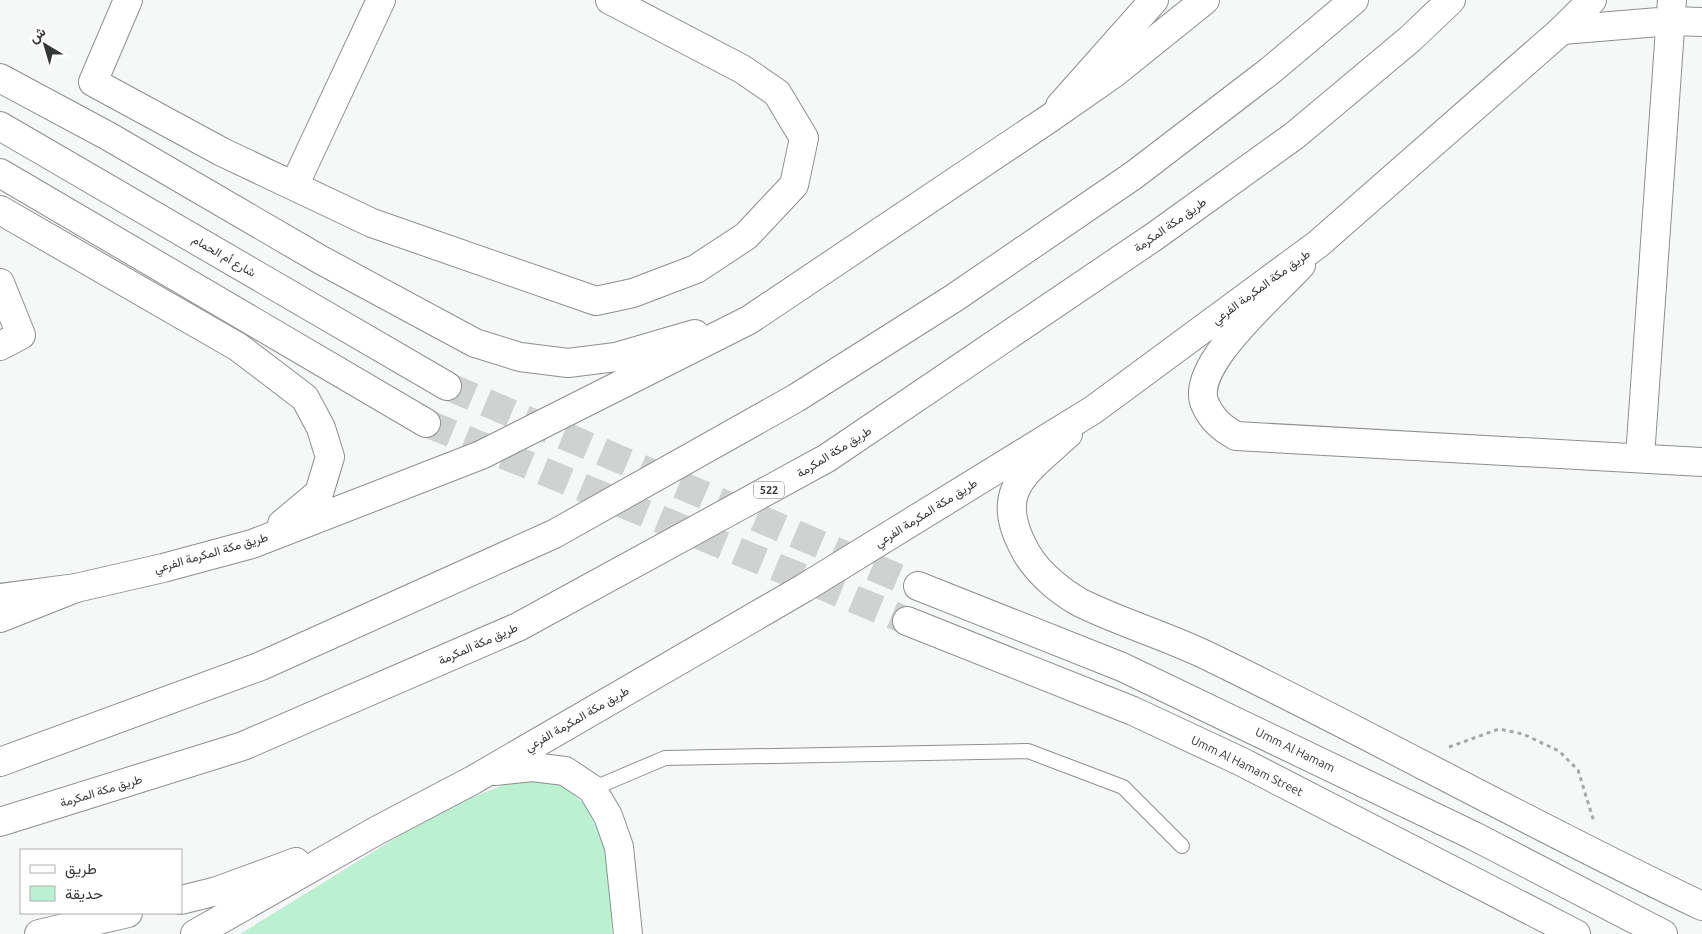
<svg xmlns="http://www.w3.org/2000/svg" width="1702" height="934" viewBox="0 0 1702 934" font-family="Ubuntu,Vazirmatn,sans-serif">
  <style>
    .park { fill: #b9f1d1 }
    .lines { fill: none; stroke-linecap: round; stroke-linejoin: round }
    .secondary-tunnel { stroke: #cfd2d0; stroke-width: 28; stroke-dasharray: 28 14; stroke-linecap: butt }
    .lane-casing { stroke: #8c8f8d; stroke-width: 16 }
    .street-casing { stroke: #8c8f8d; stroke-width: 30 }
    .secondary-casing { stroke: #8c8f8d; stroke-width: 30 }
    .primary-casing { stroke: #8c8f8d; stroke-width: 30 }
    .highway-casing { stroke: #8c8f8d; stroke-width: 30 }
    .path { stroke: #a6a9a7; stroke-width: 3; stroke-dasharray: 4 4; stroke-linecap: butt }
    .lane { stroke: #fff; stroke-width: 14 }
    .street { stroke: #fff; stroke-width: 28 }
    .secondary { stroke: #fff; stroke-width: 28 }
    .primary { stroke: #fff; stroke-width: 28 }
    .highway { stroke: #fff; stroke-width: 28 }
    .labels { text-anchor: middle; stroke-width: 4; stroke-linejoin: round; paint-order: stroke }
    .shield { fill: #fff; stroke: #727473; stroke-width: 1 }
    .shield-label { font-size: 11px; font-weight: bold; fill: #363837 }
    .street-label { font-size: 12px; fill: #363837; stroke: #fff }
  </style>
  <rect width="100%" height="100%" fill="#f5f8f6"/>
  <path class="park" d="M554 778 584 804 607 848 612 934H240L446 807 512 782Z"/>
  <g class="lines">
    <path class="secondary-tunnel" d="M447 386 918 586
      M426 423 907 621"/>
    <g class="lane-casing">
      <path id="lane" d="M592 789 665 758 1028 751 1123 787 1182 846"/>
    </g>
    <g class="street-casing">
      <path id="street" d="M128 0 93 82 222 152 372 223 596 301 633 293 696 269 746 236 794 185 804 138 777 93 742 69 610 0
        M1562 30 1671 21 1702 22
        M1060 106 1154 0
        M294 186 381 0
        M1301 265C1277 292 1188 366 1205 404 1212 420 1222 428 1236 436L1702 462
        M0 283 21 335 0 346
        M1640 457 1672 0"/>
    </g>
    <g class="secondary-casing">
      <path id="secondary" d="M0 126 447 386
        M0 173 426 423
        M1068 434C1024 474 991 491 1027 554 1039 574 1061 592 1081 603 1124 624 1170 637 1212 658 1377 738 1537 828 1702 906
        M918 586 1122 667 1474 836 1663 934
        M907 621 1133 711 1240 761 1576 934"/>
    </g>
    <g class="primary-casing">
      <path id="primary" d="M0 78 108 136 321 260 475 343 520 357 568 363 616 357 695 334
        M0 210 238 347 305 398 321 428 330 457 319 493 282 524
        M0 598 76 588 163 568 252 544 481 455 749 320 1050 118 1113 74 1205 0
        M495 771 532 767 565 771 592 789 608 816 619 847 628 934
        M181 900 217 891 296 862
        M39 934 128 913
        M195 934 376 831 473 780 804 588 1093 410 1318 244 1562 30 1592 0"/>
    </g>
    <g class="highway-casing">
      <path id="highway" d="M0 618 76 588
        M0 762 261 666 554 534 796 398 954 298 1134 175 1271 70 1354 0
        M0 822 243 746 518 627 827 458 1155 236 1294 136 1410 39 1451 0"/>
    </g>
    <path class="path" d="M1449 747 1499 729 1523 734 1559 751 1578 770 1594 822"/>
    <use href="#lane" class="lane"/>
    <use href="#street" class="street"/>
    <use href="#secondary" class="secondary"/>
    <use href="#primary" class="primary"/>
    <use href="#highway" class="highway"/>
  </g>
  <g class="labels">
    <rect class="shield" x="754" y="481.5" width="30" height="17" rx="4"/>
    <g class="shield-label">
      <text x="769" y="494">522</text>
    </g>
    <g class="street-label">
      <text transform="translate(1170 225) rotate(-35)" y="4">طريق مكة المكرمة</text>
      <text transform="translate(224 256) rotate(30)" y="4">شارع أم الحمام</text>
      <text transform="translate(1261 287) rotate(-36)" y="4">طريق مكة المكرمة الفرعي</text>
      <text transform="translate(834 452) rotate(-32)" y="4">طريق مكة المكرمة</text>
      <text transform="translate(926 513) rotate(-32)" y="4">طريق مكة المكرمة الفرعي</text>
      <text transform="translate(211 553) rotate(-16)" y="4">طريق مكة المكرمة الفرعي</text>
      <text transform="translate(478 644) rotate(-24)" y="4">طريق مكة المكرمة</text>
      <text transform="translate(577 719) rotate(-30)" y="4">طريق مكة المكرمة الفرعي</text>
      <text transform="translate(1295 750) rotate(26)" y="4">Umm Al Hamam</text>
      <text transform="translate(1247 766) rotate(26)" y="4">Umm Al Hamam Street</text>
      <text transform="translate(101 791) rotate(-17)" y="4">طريق مكة المكرمة</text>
    </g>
  </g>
  <rect x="20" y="849" width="162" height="65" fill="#ffffff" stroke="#afafaf"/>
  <rect x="30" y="865" width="25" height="8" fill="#ffffff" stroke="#afafaf"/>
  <text x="65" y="874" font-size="15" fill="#363837">طريق</text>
  <rect x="30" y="886" width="25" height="15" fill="#b9f1d1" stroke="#afafaf"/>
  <text x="65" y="899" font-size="15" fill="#363837">حديقة</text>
  <g transform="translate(45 45) rotate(322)" stroke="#ffffff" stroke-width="4" paint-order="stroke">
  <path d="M0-4L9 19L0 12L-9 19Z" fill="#363837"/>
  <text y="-8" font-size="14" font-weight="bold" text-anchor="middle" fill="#363837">ش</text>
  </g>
</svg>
